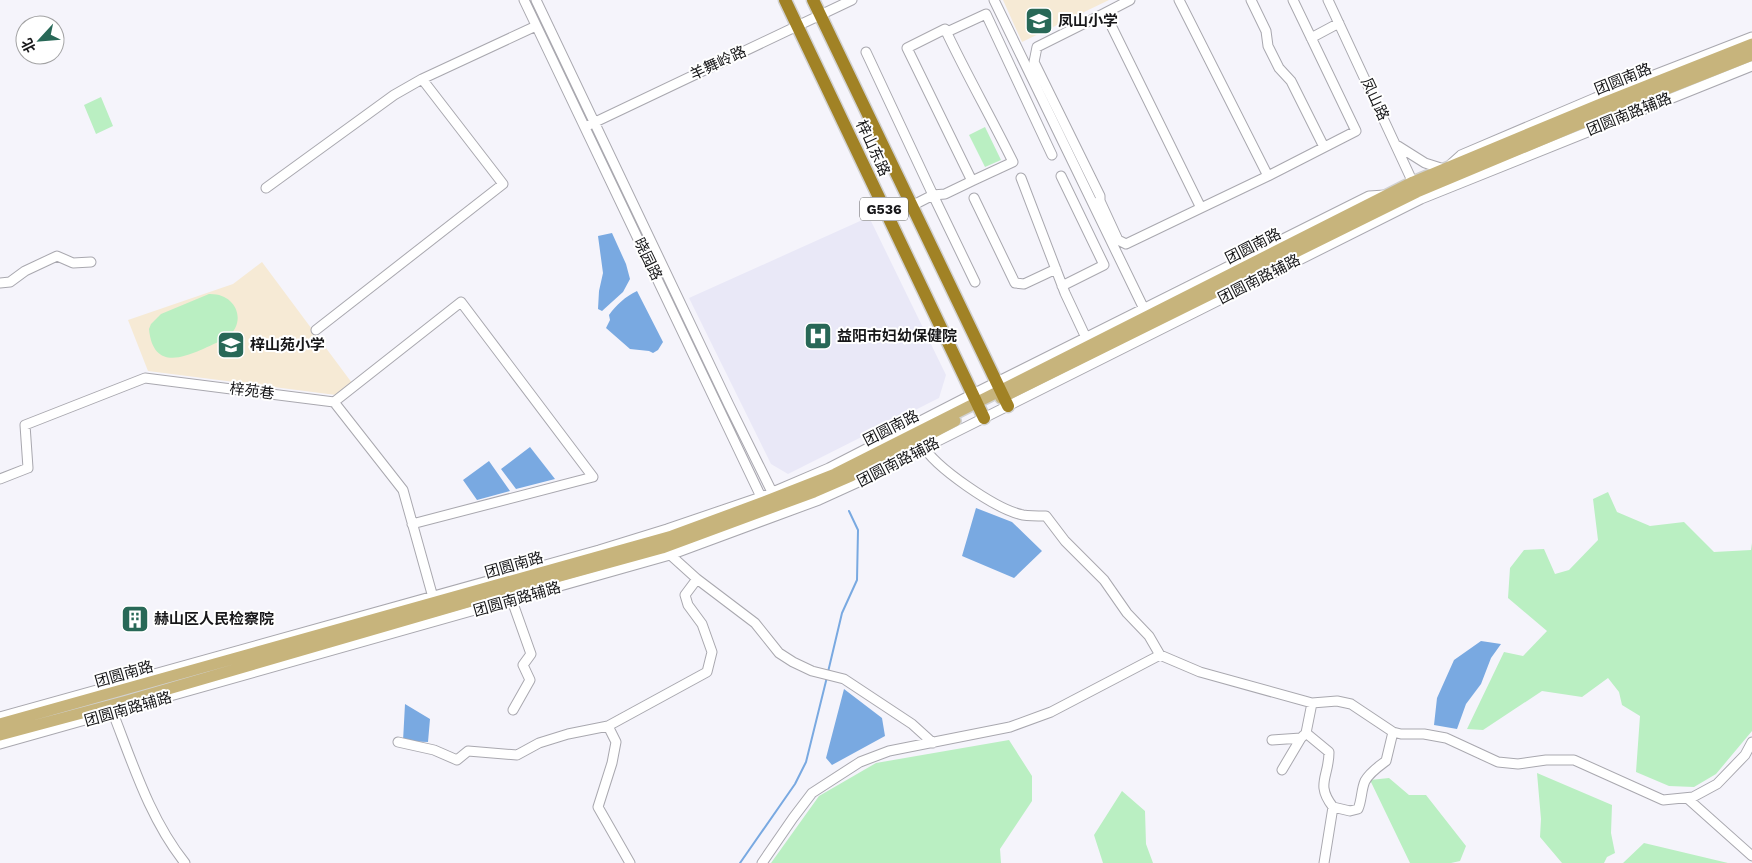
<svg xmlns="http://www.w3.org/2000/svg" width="1752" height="863" viewBox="0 0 1752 863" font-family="'Work Sans','Noto Sans SC',sans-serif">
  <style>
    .built { fill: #e9e8f7 }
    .education { fill: #f6ead5 }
    .green { fill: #baefc2 }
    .water { fill: #79a9e1 }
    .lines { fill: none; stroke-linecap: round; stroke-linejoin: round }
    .stream { stroke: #79a9e1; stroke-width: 2 }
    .minor-casing { stroke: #a9a8af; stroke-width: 11 }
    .major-casing { stroke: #d1d1d1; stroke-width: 14 }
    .highway-casing { stroke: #d1d1d1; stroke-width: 15 }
    .minor { stroke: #fff; stroke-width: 9 }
    .major { stroke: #c7b47c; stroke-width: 11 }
    .highway { stroke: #a18225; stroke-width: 12 }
    .labels { text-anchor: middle; stroke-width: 4; stroke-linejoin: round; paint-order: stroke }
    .shield { fill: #fff; stroke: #5d5d5e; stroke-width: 1 }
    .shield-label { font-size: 14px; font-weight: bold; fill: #171719 }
    .poi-label { font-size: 15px; font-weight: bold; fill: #171719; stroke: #fff; text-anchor: start }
    .street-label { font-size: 15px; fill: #171719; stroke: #fff }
  </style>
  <rect width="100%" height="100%" fill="#f5f4fb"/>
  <path class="built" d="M869 217 946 375 939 398 788 474 771 464 689 298Z"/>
  <path class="education" d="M1003 0H1109L1022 42Z
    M262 262 352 383 336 395 148 371 128 320 233 284Z"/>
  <path class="green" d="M101 97 113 126 96 134 84 105Z
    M985 127 1001 160 985 167 969 135Z
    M209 294C236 293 248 321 227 338 198 350 154 380 149 329L151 324 161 314Z
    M1608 492 1617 512 1650 526 1684 522 1714 552 1751 550 1752 543V731L1716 774 1694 787 1669 786 1636 772 1640 716 1622 705 1619 692 1608 678 1582 697 1542 691 1483 730 1467 729 1504 652 1523 656 1547 631 1508 598 1510 568 1524 550 1544 549 1555 574 1569 570 1598 540 1593 499Z
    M1009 740 1032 776V801L1000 849 1001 863H771L819 796 876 763Z
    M1537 773 1612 805 1611 833 1615 853 1607 857 1604 863H1562L1540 837 1541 819Z
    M1389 778 1409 795H1426L1466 846 1460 861 1451 863H1410L1370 780Z
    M1122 791 1145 811 1146 844 1153 863H1103L1094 835Z
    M1644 843 1728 863H1623Z"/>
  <path class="water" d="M612 233 626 264 630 279 623 292 602 311 598 309 599 291 603 273 598 236Z
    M637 291 663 342 658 350 653 353 649 351 630 349 606 328 610 320 609 315C617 304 625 297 637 291Z
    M530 447 555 479 516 489 501 469Z
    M489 461 510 491 477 500 463 480Z
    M976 508 1012 522 1042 551 1014 578 962 556Z
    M1481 641 1501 644 1491 658 1481 684 1466 704 1457 729 1434 725 1437 698 1454 660Z
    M844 689 882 718 885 736 832 765 826 758Z
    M405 704 430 719 428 742 403 741Z"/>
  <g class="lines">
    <path class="stream" d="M828 672 842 613 857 580 858 530 849 511
      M740 863 795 784 806 762 827 677"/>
    <g class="minor-casing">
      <path id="minor" d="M524 0 763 501
        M536 0 729 405 774 496
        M994 0 1146 313
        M1130 0 1105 13 1201 208 1268 176
        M1179 0 1268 176 1356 131 1293 0
        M1251 0 1266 31 1268 46 1279 68 1291 81 1324 147
        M1328 0 1415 187
        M1105 13 1037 47 1034 62 1100 196V201L1118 240 1126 244 1201 208
        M947 32 986 14 1052 155
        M1311 38 1339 23
        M866 52 933 195 945 194 972 181 907 48 945 29C966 74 991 117 1013 162L972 181
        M589 125 852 0
        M1398 146 1425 163 1444 169
        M1451 164 1461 155 1595 98 1752 37
        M1061 176 1104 265 1062 286
        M1021 178 1065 293 1088 342
        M266 188 394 95 422 79 536 26
        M974 198 1015 283 1024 284 1056 269
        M888 218 933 195 975 282
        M0 283 10 282 25 271 57 256 73 263 91 262
        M316 330 503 184 422 79
        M334 402 461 302 593 477 412 524
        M922 444C934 467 997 510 1023 515 1030 516 1039 516 1046 516L1065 541 1104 580 1127 613 1149 636 1160 655
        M0 479 28 468 25 425 145 378 334 402 403 490 434 601
        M666 551 697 579 755 623 779 653 793 662 812 671 844 679 912 724 933 743
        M510 595 531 654 523 665 530 680 513 710
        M1312 703 1306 733 1329 752C1329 777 1315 784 1333 807
        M111 708C132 761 149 818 185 863
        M0 717 599 550 667 529 761 497 829 468 973 394 1369 196 1385 195
        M608 726 616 742 612 763 598 807 630 863
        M1272 740 1301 738 1304 735
        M398 742 434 750 457 760 468 751 517 755 539 743 568 734 608 726 707 672 712 652 702 624 688 605 685 595 697 579
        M0 744 670 555 819 500 863 480 924 448 1421 199 1752 66
        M1282 770 1301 738
        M1687 798 1752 856
        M762 863 793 818 812 793 860 762 889 751 1010 727 1051 712 1160 655 1200 672 1312 703 1337 701 1351 704 1393 732 1401 734H1424L1446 738 1498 762 1518 764 1546 760H1574L1663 800 1693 797 1717 784 1745 755 1752 742
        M1324 863 1333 807 1350 811 1358 809C1362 800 1361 790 1365 781 1370 772 1378 767 1386 761L1393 732"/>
    </g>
    <g class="major-casing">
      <path id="major" d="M1001 398 1417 192 1601 115 1752 55
        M0 724 672 536 764 502 835 474 1413 182 1598 105 1752 44
        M0 735 127 701 509 590 662 548 814 492 851 476 955 421"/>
    </g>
    <g class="highway-casing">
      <path id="highway" d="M785 0 984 418
        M813 0 1008 406"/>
    </g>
    <use href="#minor" class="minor"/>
    <use href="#major" class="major"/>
    <use href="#highway" class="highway"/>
  </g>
  <defs>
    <g id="school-square" transform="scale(1.4375)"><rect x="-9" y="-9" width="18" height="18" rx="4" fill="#286857" stroke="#fff"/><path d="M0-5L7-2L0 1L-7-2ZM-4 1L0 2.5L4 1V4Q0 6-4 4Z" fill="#fff"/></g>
    <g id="hospital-square" transform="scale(1.4375)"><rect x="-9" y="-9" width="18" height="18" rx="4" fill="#286857" stroke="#fff"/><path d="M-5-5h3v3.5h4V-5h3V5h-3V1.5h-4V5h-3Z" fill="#fff"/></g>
    <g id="building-square" transform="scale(1.4375)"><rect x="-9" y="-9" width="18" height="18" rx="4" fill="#286857" stroke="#fff"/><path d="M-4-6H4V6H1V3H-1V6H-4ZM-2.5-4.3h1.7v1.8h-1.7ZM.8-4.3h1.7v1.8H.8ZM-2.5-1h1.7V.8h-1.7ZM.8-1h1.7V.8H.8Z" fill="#fff"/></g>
  </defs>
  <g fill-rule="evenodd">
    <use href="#school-square" x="1039" y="21"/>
    <use href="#hospital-square" x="818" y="336"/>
    <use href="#school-square" x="231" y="345"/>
    <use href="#building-square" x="135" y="619"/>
  </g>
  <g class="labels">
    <rect class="shield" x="860" y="197.5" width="48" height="23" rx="4"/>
    <g class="shield-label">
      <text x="884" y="214">G536</text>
    </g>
    <g class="poi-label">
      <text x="1058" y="26">凤山小学</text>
      <text x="837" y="341">益阳市妇幼保健院</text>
      <text x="250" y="350">梓山苑小学</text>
      <text x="154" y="624">赫山区人民检察院</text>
    </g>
    <g class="street-label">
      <text transform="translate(718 63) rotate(-25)" y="5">羊舞岭路</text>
      <text transform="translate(1623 79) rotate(-22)" y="5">团圆南路</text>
      <text transform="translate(1375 99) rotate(65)" y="5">凤山路</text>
      <text transform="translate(1629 114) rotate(-22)" y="5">团圆南路辅路</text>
      <text transform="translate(873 148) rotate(65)" y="5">梓山东路</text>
      <text transform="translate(1253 246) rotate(-27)" y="5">团圆南路</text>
      <text transform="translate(648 259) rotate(64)" y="5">晓园路</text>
      <text transform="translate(1259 279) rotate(-27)" y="5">团圆南路辅路</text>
      <text transform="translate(252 391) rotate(7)" y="5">梓苑巷</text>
      <text transform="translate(891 428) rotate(-27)" y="5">团圆南路</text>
      <text transform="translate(898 462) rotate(-27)" y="5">团圆南路辅路</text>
      <text transform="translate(514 565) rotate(-16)" y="5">团圆南路</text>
      <text transform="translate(517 599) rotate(-16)" y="5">团圆南路辅路</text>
      <text transform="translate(124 674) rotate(-16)" y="5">团圆南路</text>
      <text transform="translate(128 709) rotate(-16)" y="5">团圆南路辅路</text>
    </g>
  </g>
  <g transform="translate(40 40) rotate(244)"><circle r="24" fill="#ffffff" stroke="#a2a2a3"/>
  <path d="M0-4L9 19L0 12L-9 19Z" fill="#286857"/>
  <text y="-8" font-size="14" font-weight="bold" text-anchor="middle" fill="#171719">北</text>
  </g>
</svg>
